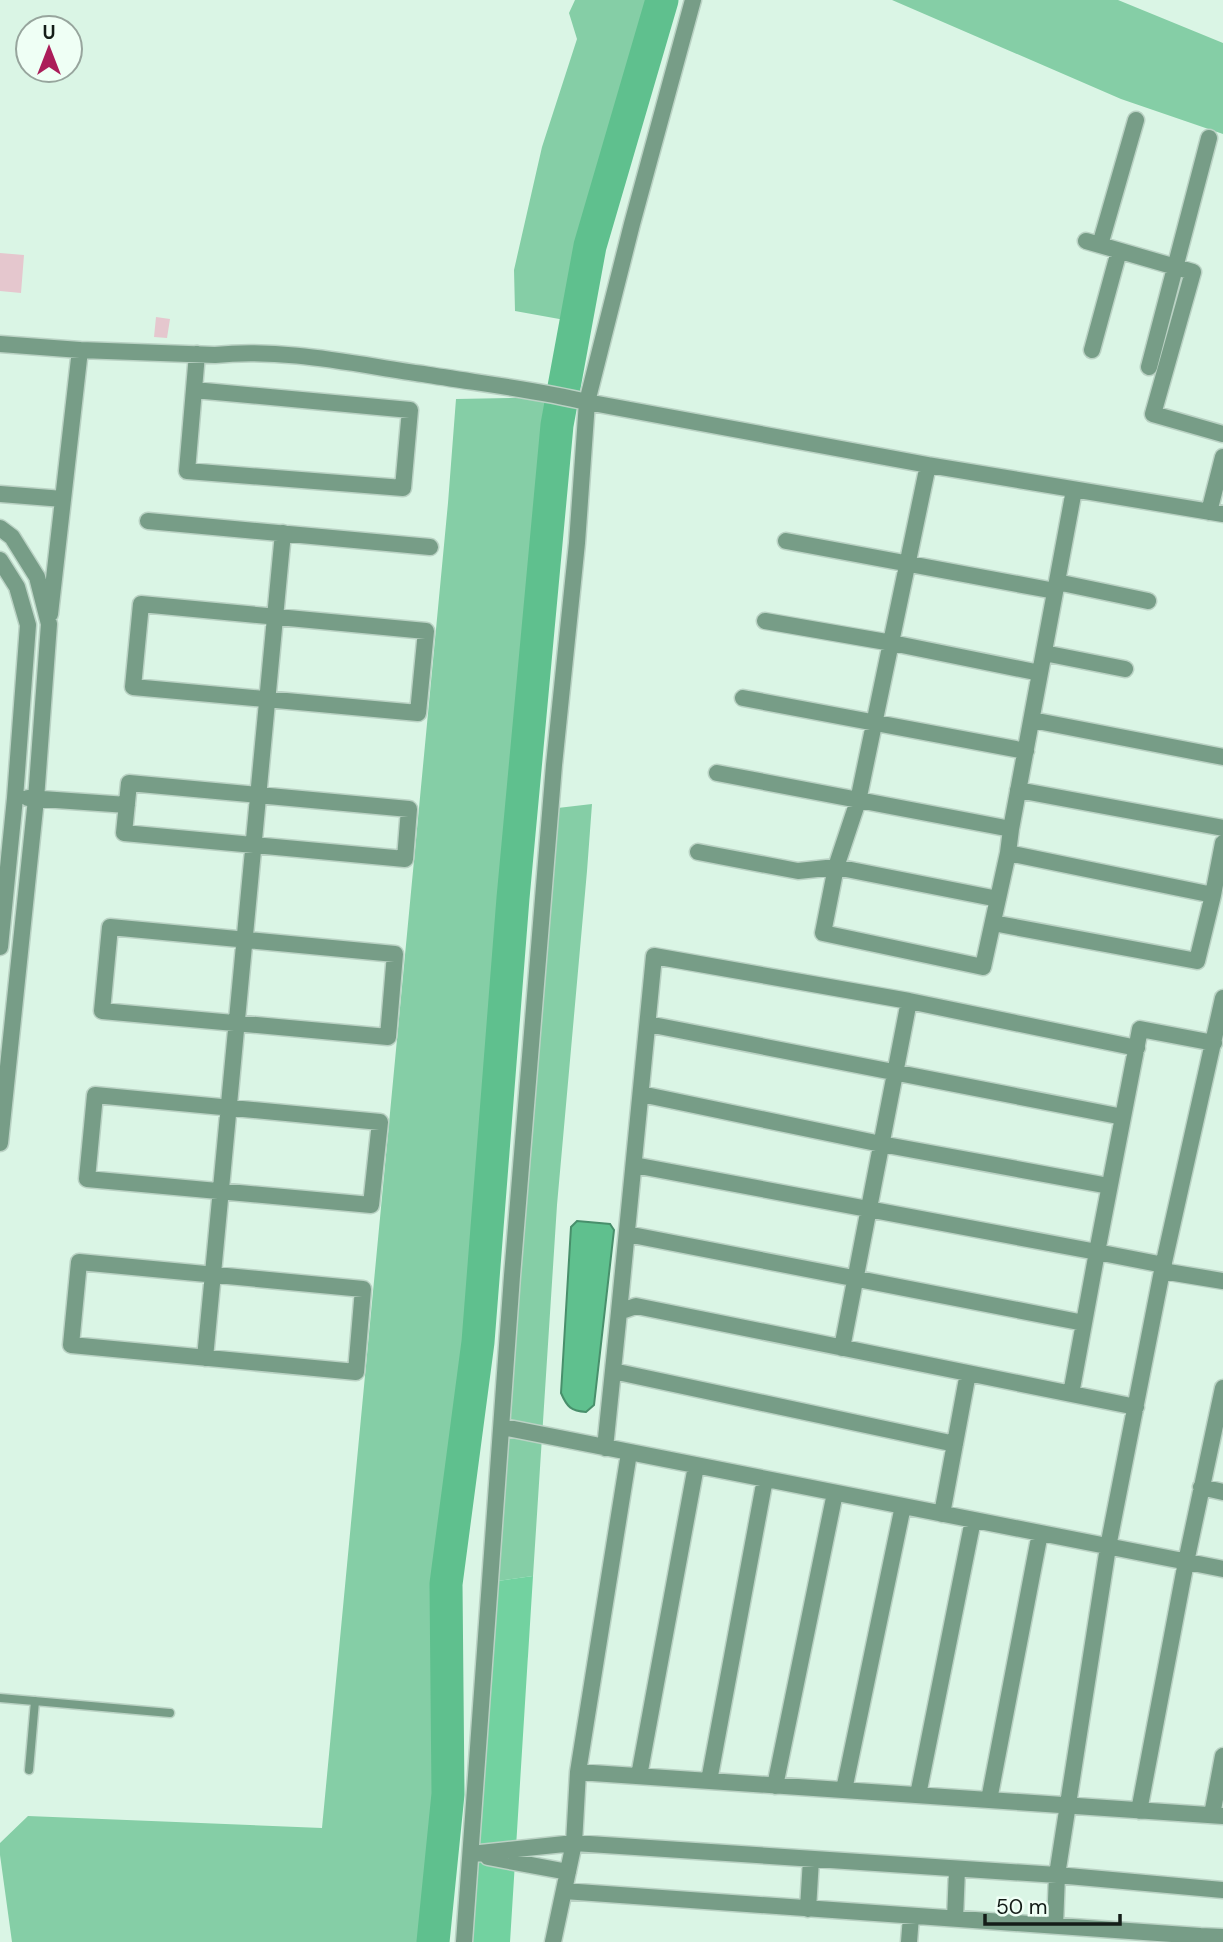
<svg xmlns="http://www.w3.org/2000/svg" width="1223" height="1942" viewBox="0 0 1223 1942" font-family="'DM Sans',sans-serif">
  <style>
    .green { fill: #85cea6 }
    .forest { fill: #72d2a0 }
    .water { fill: #5fc08e; stroke: #488f6b; stroke-width: 2 }
    .lines { fill: none; stroke-linecap: round; stroke-linejoin: round }
    .river { stroke: #5fc08e; stroke-width: 33 }
    .building { fill: #e5c7ce }
    .lane-casing { stroke: #bad2c4; stroke-width: 11 }
    .street-casing { stroke: #bad2c4; stroke-width: 19 }
    .lane { stroke: #779d87; stroke-width: 8 }
    .street { stroke: #779d87; stroke-width: 16 }
  </style>
  <rect width="100%" height="100%" fill="#daf5e5"/>
  <path class="green" d="M575 0H662L590 245 576 322 515 311 514 270 542 147 577 39 569 13Z
    M892 0H1118L1223 43V134L1121 99Z
    M562 397 557 425 520 817 478 1342 446 1590 448 1794 433 1942H12L0 1855V1843L28 1816 322 1828 448 503 456 399Z
    M592 804 587 871 557 1205 533 1576 491 1582 549 809Z"/>
  <path class="forest" d="M533 1576 510 1942H464L491 1582Z"/>
  <path class="water" d="M577 1221 610 1224 614 1230 594 1405 586 1412C571 1411 567 1407 561 1393L571 1227Z"/>
  <g class="lines">
    <path class="river" d="M433 1942 448 1794 446 1584 478 1342 513 898 557 425 590 246 662 0"/>
  </g>
  <path class="building" d="M0 253 24 255 21 293 0 291Z
    M156 317 170 319 167 338 154 337Z"/>
  <g class="lines">
    <g class="lane-casing">
      <path id="lane" d="M0 1698 170 1713
        M29 1770 35 1701"/>
    </g>
    <g class="street-casing">
      <path id="street" d="M693 0 632 224 587 402 928 465 1223 514
        M1086 241 1193 272 1153 414 1223 434
        M1100 245 1136 120
        M0 344 80 350 215 355C285 348 353 364 423 374 477 383 533 389 587 402L577 543 554 765 512 1276 464 1942
        M1092 350 1119 251
        M1149 367 1209 138
        M194 390 410 410 403 488 187 471 197 354
        M928 465 858 801 836 867 823 933 983 967 1008 853 1011 829 1074 490
        M0 494 63 499
        M1209 512 1223 457
        M148 521 430 547
        M0 528 12 537 37 577 49 624 36 799 0 1143
        M786 541 1055 591
        M0 560 17 587 28 625 15 798 0 947
        M1057 582 1148 601
        M141 604 426 631 418 713 133 687Z
        M50 614 80 350
        M765 621 892 643 1040 673
        M1044 653 1125 669
        M743 698 1026 751
        M1032 720 1223 757
        M717 773 1011 829
        M129 783 409 809 405 859 124 833Z
        M1018 790 1223 828
        M28 798 127 805
        M698 852 798 871 836 867 998 899
        M1008 853 1213 895
        M993 923 1197 961 1213 895 1223 843
        M110 927 395 954 388 1037 102 1011Z
        M648 1024 1123 1117
        M641 1094 881 1144 1109 1186
        M95 1095 380 1122 371 1205 87 1179Z
        M634 1165 1097 1252 1071 1394
        M627 1234 1084 1323
        M79 1262 363 1289 356 1372 71 1345Z
        M1164 1265 1097 1252 1140 1029 1214 1043
        M1162 1271 1223 1281
        M619 1312 654 956 909 1001 1137 1048
        M842 1348 909 1001
        M205 1358 283 533
        M613 1371 955 1444
        M503 1427 1223 1569
        M605 1448 619 1312 636 1306 1136 1407
        M1201 1487 1223 1492
        M942 1514 968 1373
        M578 1772 1223 1816
        M639 1776 696 1466
        M709 1781 765 1479
        M775 1786 835 1493
        M844 1790 903 1506
        M918 1795 973 1520
        M989 1800 1040 1533
        M1139 1811 1186 1562 1223 1388
        M1212 1815 1223 1756
        M471 1854 574 1843 1057 1875 1223 1890
        M488 1857 568 1872
        M564 1891 1200 1936V1942
        M808 1909 811 1859
        M955 1919 957 1869
        M1055 1926 1057 1875 1108 1547 1162 1271 1223 998
        M1200 1936 1223 1937
        M553 1942 574 1843 578 1772 629 1453
        M909 1942 911 1916"/>
    </g>
    <use href="#lane" class="lane"/>
    <use href="#street" class="street"/>
  </g>
  <g transform="translate(49 49)"><circle r="33" fill="#effff5" stroke="#97a59d" stroke-width="2"/>
  <path d="M0-5L12 26L0 18L-12 26Z" fill="#ab1d59"/>
  <text y="-10" font-size="19" font-weight="bold" text-anchor="middle" fill="#141d18">U</text>
  </g>
  <path d="M985 1914v10h135v-10" fill="none" stroke="#141d18" stroke-width="3.5"/>
  <text x="996" y="1914" font-size="21" fill="#141d18" stroke="#effff5" stroke-width="5" paint-order="stroke">50 m</text>
</svg>
